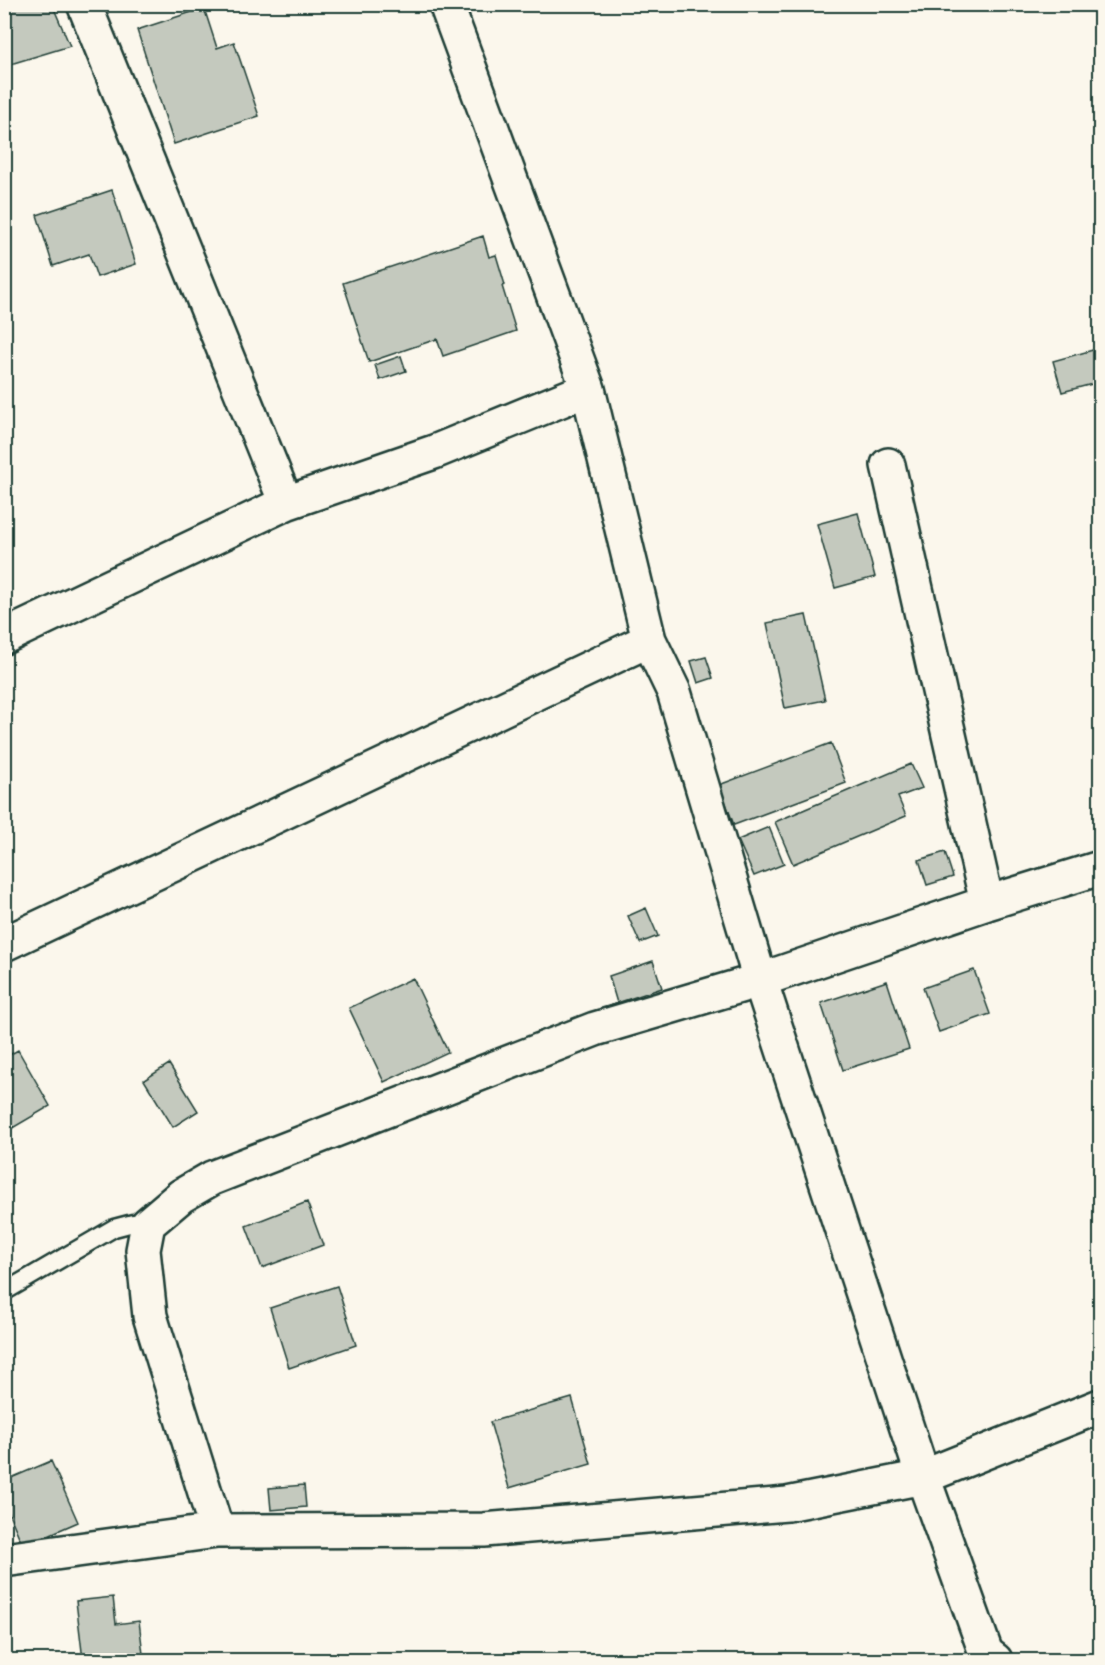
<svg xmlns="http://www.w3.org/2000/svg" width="1105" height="1665" viewBox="0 0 1105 1665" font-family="Pangolin,sans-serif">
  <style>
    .building { fill: #c4c9be; stroke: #1f3d34; stroke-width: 1.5 }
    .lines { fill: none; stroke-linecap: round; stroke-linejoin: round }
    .service-casing { stroke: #1f3d34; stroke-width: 21 }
    .minor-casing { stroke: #1f3d34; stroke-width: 38 }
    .service { stroke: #fbf7ec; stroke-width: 16 }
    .minor { stroke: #fbf7ec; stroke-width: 33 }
  </style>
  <rect width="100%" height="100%" fill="#fbf7ec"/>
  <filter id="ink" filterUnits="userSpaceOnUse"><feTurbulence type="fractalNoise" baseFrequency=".0167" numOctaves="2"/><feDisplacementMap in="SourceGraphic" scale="12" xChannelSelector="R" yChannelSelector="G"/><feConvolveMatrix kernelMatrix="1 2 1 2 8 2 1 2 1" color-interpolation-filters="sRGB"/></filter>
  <g filter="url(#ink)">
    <path class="building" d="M4 4H52L70 46 4 66Z
      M204 8 217 48 234 42 259 116 174 144 137 30Z
      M112 190 136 264 97 277 89 254 53 266 37 215Z
      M483 236 489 257 496 255 505 285 502 286 516 331 443 356 437 339 369 362 343 283Z
      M1100 348V382L1062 392 1053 361Z
      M401 356 406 371 380 380 375 365Z
      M858 513 875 577 835 588 817 524Z
      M806 615 825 700 785 708 767 623Z
      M706 657 713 678 698 683 691 661Z
      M831 743 846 783 734 825 719 785Z
      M911 764 922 788 898 797 906 816 793 864 775 822Z
      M769 827 784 864 754 876 738 840Z
      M945 852 953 877 927 885 919 860Z
      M646 908 658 936 640 943 628 916Z
      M653 961 662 988 617 1003 609 976Z
      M974 970 990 1014 939 1032 923 988Z
      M413 978 448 1052 384 1082 349 1008Z
      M887 981 909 1049 843 1070 821 1003Z
      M18 1050 50 1106 4 1133V1058Z
      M169 1064 198 1111 173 1127 144 1080Z
      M307 1202 323 1245 262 1268 246 1226Z
      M337 1286 356 1345 289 1368 270 1308Z
      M572 1398 591 1464 509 1488 490 1422Z
      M51 1461 78 1522 23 1546 4 1502V1481Z
      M304 1485 306 1507 271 1510 269 1488Z
      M113 1597 116 1624 139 1621 143 1654 112 1657V1660H76H83L76 1601Z"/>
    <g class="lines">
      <g class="service-casing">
        <path id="service" d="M4 1292 114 1228 133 1223 148 1224"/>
      </g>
      <g class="minor-casing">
        <path id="minor" d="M84 4 286 503
          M446 4 588 389 649 640 674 692 760 980 923 1477 986 1653 995 1660
          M888 465 987 903
          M4 637 286 503 434 452 588 389
          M1100 868 987 903 760 980 595 1029 212 1178 181 1196 148 1224 143 1250 150 1316 217 1531 484 1530 787 1504 923 1477 1100 1406
          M4 944 649 640
          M4 1560 217 1531"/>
      </g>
      <use href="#service" class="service"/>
      <use href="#minor" class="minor"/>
    </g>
  </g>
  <rect width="1105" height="1665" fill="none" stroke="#fbf7ec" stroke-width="24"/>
  <rect x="12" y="12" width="1081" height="1641" fill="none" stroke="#1f3d34" stroke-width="2" filter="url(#ink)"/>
</svg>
